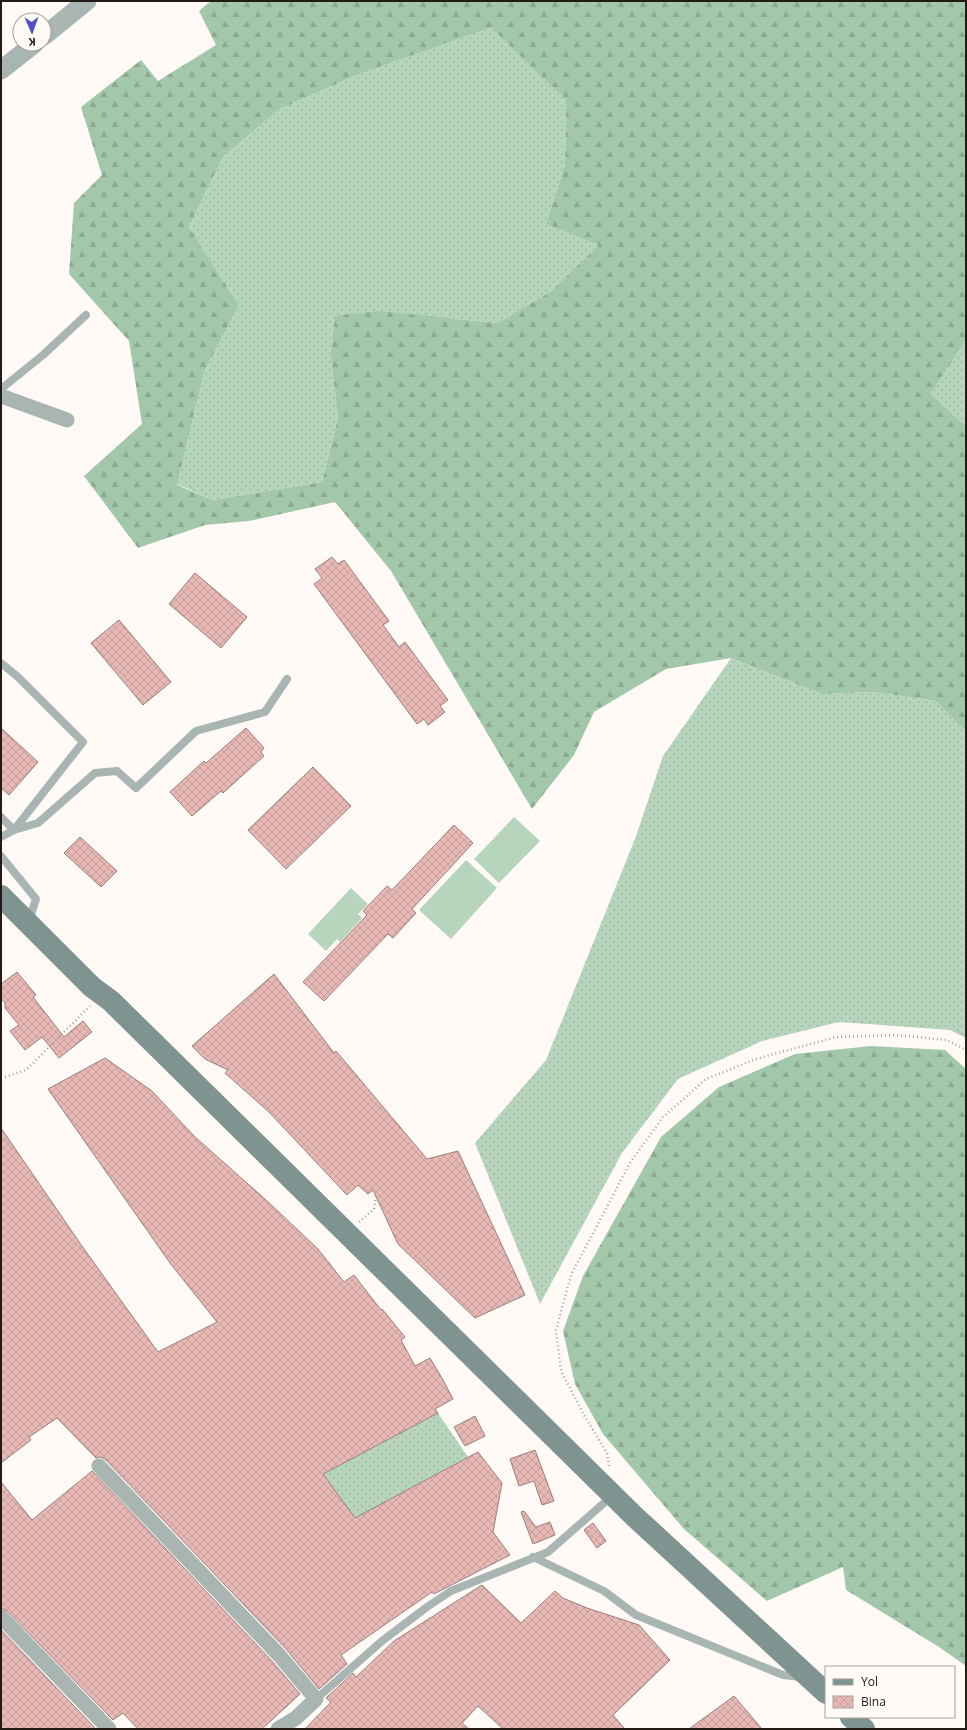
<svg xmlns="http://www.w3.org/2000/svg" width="967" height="1730" viewBox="0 0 967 1730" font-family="'Open Sans',sans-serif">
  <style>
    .grass { fill: url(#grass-dots) }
    .forest { fill: url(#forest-firs); fill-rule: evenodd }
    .garden { fill: #b7d5bd }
    .building { fill: url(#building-cross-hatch); stroke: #9a7e7c }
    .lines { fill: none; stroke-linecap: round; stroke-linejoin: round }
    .path { stroke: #a9a39e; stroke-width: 2.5; stroke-dasharray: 1 3; stroke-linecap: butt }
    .service { stroke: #a8b5b3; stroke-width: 8 }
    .minor { stroke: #a8b5b3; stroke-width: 15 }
    .tertiary { stroke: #a8b5b3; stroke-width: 19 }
    .secondary { stroke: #7f9491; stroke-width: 22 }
  </style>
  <defs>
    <pattern id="grass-dots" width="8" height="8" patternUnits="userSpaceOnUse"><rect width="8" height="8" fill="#b7d5bd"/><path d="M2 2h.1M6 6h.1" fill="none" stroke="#9db6a2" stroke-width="1.8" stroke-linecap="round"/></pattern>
    <pattern id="forest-firs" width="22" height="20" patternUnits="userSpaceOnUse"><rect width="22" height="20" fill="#a3c7aa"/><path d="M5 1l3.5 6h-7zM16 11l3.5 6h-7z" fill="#8caa91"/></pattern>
    <pattern id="building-cross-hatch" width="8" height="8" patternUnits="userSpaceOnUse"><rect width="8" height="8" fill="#e7b8b4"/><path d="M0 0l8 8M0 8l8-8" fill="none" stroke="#c69e9a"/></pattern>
  </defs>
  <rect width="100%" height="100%" fill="#fffaf6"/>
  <path class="grass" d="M491 26 566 100 565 165 546 224 600 245 550 292 497 323 448 318 331 358 338 418 322 482 213 500 177 484 204 372 239 305 189 227 223 157 278 110 357 75Z
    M966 340V426L931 394Z
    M731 658 822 694 874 692 936 701 962 728H966V1038L950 1030 839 1022 762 1041 678 1079 622 1153 540 1304 475 1143 546 1060 635 839 663 756Z
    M438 1413 468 1457 355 1518 323 1474Z"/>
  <path class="forest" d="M211 1H966V340L931 394 966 426V728H962L936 701 874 692 822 694 731 658 666 669 594 712 574 755 532 809 391 571 335 502 249 521 205 525 138 548 84 476 142 424 129 341 69 274 74 203 102 175 81 107 141 60 158 81 216 45 199 11ZM491 27 566 100 565 165 546 224 599 245 550 292 497 323 380 311 335 316 331 358 338 418 322 482 213 500 177 485 204 372 239 305 189 227 223 157 278 110 357 75Z
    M871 1046 945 1050 966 1069V1666L939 1647 846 1590 843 1567 767 1601 684 1529 603 1434 575 1384 563 1331 583 1276 661 1137 719 1087 795 1054Z"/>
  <path class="garden" d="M514 817 540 841 499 883 474 859Z
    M466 860 497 888 451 939 419 910Z
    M351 888 368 904 358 914 362 918 340 942 337 939 326 951 308 934Z"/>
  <path class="building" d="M332 557 338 564 344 560 389 621 383 625 399 647 405 642 448 700 440 706 445 712 428 725 424 719 417 724 314 584 322 578 315 569Z
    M195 573 247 617 221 648 169 604Z
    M119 620 171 682 143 705 91 643Z
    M1 728 38 762 9 795 1 788Z
    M246 728 264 748 261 752 264 756 223 793 221 791 192 816 170 792 204 761 206 763Z
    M313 767 351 806 286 869 248 830Z
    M454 825 473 843 412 909 416 913 393 938 388 934 324 1001 303 982 367 915 363 911 387 886 392 890Z
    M80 837 117 871 101 887 64 853Z
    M17 972 36 995 33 997 64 1037 83 1021 92 1032 59 1058 42 1037 25 1050 10 1031 19 1025 5 1008V1003L1 998V984Z
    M274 974 334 1053 336 1051 427 1159 458 1151 525 1295 475 1318 398 1244 373 1190 368 1194 358 1185 347 1195 269 1112 225 1073 228 1070 205 1059 192 1046Z
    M105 1058 152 1091 194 1136 266 1200 318 1249 344 1282 354 1275 381 1310 382 1309 405 1337 401 1340 415 1366 430 1358 443 1380 453 1399 435 1409 438 1413 323 1474 355 1518 478 1452 502 1483 493 1532 510 1555 434 1594 432 1592 341 1655 347 1664 319 1689 286 1649 106 1460 101 1457 96 1458 57 1418 29 1437 31 1440 1 1463V1128L84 1249 158 1352 217 1322 170 1263 48 1089Z
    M475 1416 485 1436 465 1446 454 1427Z
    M535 1450 554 1501 542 1505 534 1481 519 1486 510 1459Z
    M92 1471 272 1661 300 1694 262 1729H138L123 1713 113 1720 7 1611 1 1608V1482L32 1520Z
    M524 1511 536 1527 550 1522 555 1535 533 1544 521 1512Z
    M593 1523 606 1541 597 1548 584 1530Z
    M482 1585 521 1623 555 1591 563 1598 587 1608 639 1625 670 1660 613 1715 625 1729H503L478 1706 462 1723 469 1729H305L331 1702 326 1698 353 1673 356 1677 394 1641Z
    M1 1630 96 1729H1Z
    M734 1696 762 1729H689Z"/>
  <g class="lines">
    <path class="path" d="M1 1077H5L26 1070 90 1006
      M359 1222 374 1209 376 1196
      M609 1466 607 1453 584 1415 561 1371 556 1330 571 1275 630 1163 663 1117 706 1079 756 1059 836 1037 895 1035 947 1040 966 1050"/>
    <path class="service" d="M1 389 43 355 86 315
      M1 663 18 677 83 742 14 830 1 837
      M1 817 14 830 38 823 95 773 117 771 136 788 196 731 265 712 287 679
      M1 856 36 899 29 921
      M533 1557 604 1591 636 1615 783 1675 801 1677
      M316 1699 382 1641 427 1607 451 1591 548 1552 612 1496"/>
    <path class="minor" d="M1 396 67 420
      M99 1466 279 1655 316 1699 296 1718 278 1729
      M1 1617 109 1729"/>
    <path class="tertiary" d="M44 36 87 1
      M1 70 34 44"/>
    <path class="secondary" d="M1 896 92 987 111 1001 634 1516 826 1693
      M851 1717 864 1729"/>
  </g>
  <rect width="967" height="1730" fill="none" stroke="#221a14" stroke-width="4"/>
  <rect x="825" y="1666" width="130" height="52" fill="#fffaf6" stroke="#a7a09c"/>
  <rect x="833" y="1679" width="20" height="6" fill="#7f9491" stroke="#a7a09c"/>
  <text x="861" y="1686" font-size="12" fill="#221a14">Yol</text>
  <rect x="833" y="1696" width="20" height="12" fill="url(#building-cross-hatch)" stroke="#a7a09c"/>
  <text x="861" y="1706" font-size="12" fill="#221a14">Bina</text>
  <g transform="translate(32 32) rotate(178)"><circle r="19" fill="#fffaf6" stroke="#a7a09c"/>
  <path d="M0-3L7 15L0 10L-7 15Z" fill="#514dc4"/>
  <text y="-6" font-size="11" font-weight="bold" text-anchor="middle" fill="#221a14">K</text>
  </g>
</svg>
